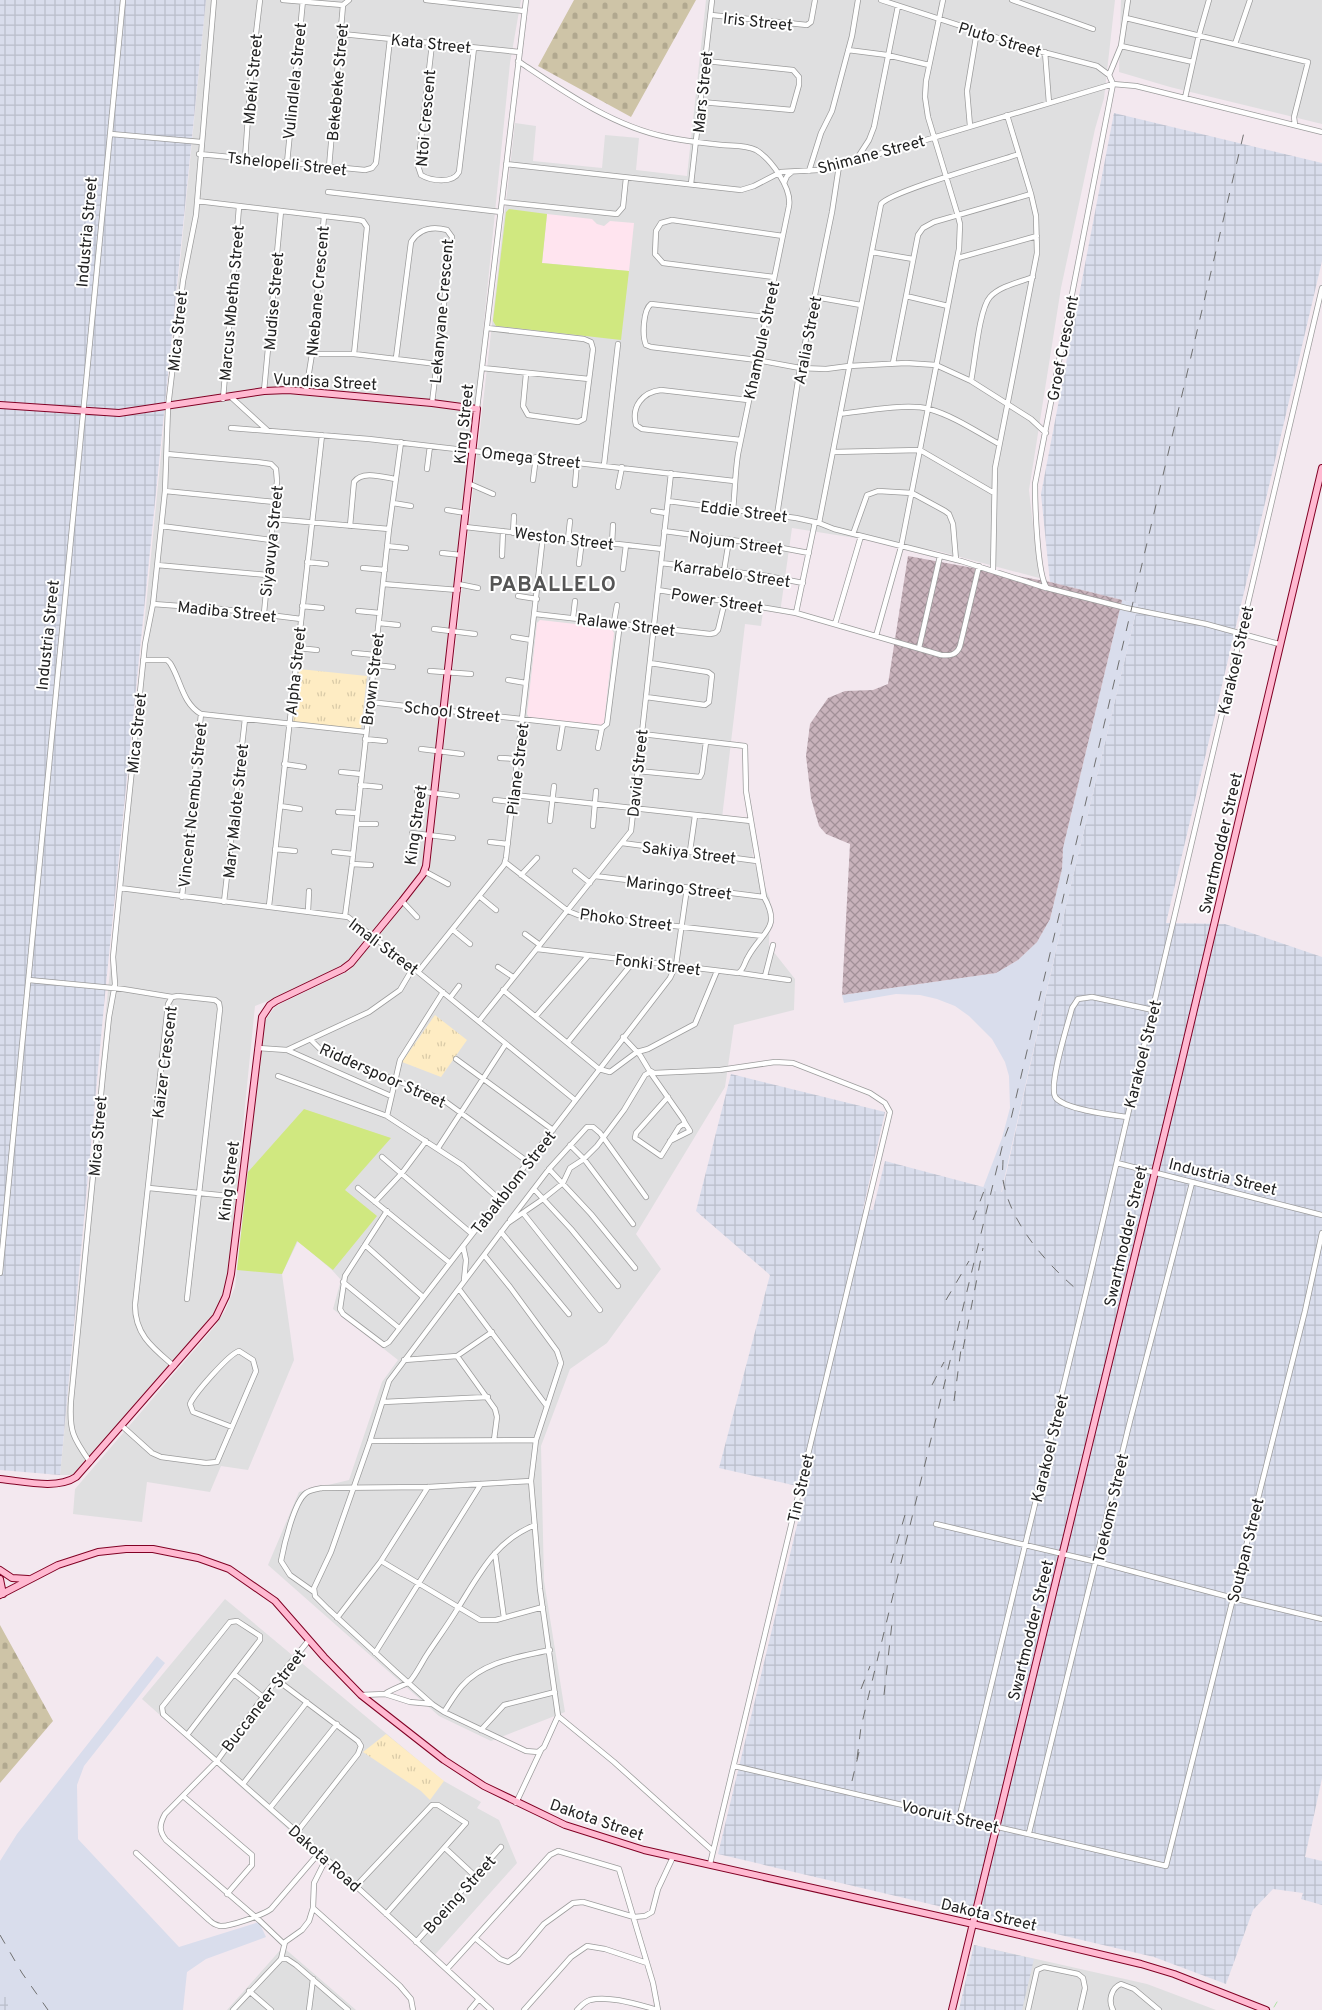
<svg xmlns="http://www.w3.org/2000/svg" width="1322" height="2010" viewBox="0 0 1322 2010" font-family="Overpass,sans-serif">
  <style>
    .residential { fill: #dfdfe0 }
    .industrial { fill: url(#industrial-grid) }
    .education { fill: #ffe4ef }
    .railway { fill: #d9ddec }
    .construction { fill: url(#construction-cross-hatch) }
    .cemetery { fill: url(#cemetery-stones) }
    .park { fill: url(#park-tufts) }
    .pitch { fill: #d0e880 }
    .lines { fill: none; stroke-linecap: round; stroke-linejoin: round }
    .stream { stroke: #afe3a5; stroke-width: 1 }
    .street-casing { stroke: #9c9c9c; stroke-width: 6 }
    .secondary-casing { stroke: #810024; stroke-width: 8 }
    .street { stroke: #fff; stroke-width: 4.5 }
    .secondary { stroke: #ffb9d1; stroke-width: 6 }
    .rail { stroke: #707070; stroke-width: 1; stroke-dasharray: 10 10; stroke-linecap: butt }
    .labels { text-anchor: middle; stroke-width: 4; stroke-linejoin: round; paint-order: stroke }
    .street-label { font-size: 16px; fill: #222; stroke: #fff }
    .district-label { font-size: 21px; font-weight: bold; letter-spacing: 1px; fill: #555; stroke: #fff }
  </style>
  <defs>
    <pattern id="industrial-grid" width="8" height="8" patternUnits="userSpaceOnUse" patternTransform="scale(1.25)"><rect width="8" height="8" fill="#d9ddec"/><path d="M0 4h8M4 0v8" fill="none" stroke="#babdca"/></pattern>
    <pattern id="construction-cross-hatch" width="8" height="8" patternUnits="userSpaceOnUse" patternTransform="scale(1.25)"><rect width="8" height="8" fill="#c8b2bb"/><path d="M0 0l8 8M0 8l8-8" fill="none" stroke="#a29098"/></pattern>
    <pattern id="cemetery-stones" width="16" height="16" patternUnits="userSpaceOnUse" patternTransform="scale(1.25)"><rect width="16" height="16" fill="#cec4a7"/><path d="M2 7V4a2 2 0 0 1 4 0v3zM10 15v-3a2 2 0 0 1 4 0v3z" fill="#b1a88f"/></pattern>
    <pattern id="park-tufts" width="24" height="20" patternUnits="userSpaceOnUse" patternTransform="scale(1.25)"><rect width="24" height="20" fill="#feecc3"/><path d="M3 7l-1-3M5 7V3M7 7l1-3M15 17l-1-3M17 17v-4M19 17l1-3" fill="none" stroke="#d9caa7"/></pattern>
  </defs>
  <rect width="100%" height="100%" fill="#f3e8ef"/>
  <path class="residential" d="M206 0H521L510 63 471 451 424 867 421 877 340 972 255 1006 227 1285 224 1297 211 1321 77 1475H60Z
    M706 0H1115L1104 98 1095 129 1061 288 1029 490 1039 578 938 551 792 528 780 613 763 611 761 626 745 624 722 818 751 822 753 861 770 899 769 946 795 979 794 1010 734 1025 725 1087 636 1234 661 1269 607 1343 570 1369 541 1446 544 1581 565 1712 491 1741 439 1716 268 1565 299 1492 349 1480 382 1382 398 1360 333 1309 341 1280 332 1270 298 1241 282 1274 294 1360 248 1470 221 1466 210 1492 147 1482 142 1522 73 1514 75 1489 215 1326 225 1311 235 1287 263 1029 266 1019 275 1007 282 1003 349 971 425 878 430 867 515 123 536 126 533 161 602 168 605 135 639 138 636 170 687 176Z
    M1121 0H1322V124L1170 87 1119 72Z
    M225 1599 442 1780 481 1802 477 1808 499 1820 517 1863 432 1958 142 1699Z
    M974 1945 1147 1984 1216 2010H959Z
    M283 1947 356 2010H227Z"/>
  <path class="industrial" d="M0 0H206L106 984 60 1475 0 1470Z
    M1114 113 1322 163V261L1166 923 1225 924 1322 957V1778L1305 1857 1322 1861V1905L1301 1899 1303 1893 1273 1889 1253 1910 1226 1984 1154 1957 718 1854 806 1488 719 1468 770 1275 696 1211 731 1074 885 1112 863 1209 873 1210 885 1161 1002 1192 1065 910 1138 604 1050 582 1041 494Z
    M974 1945 1034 1959 1022 2010H959Z
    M0 1997H8V2010H0Z"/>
  <path class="education" d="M547 214 592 219 597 224 604 226 610 221 634 223 629 271 542 263Z
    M540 620 611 628 614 633 604 723 600 727 530 719 527 714 537 623Z"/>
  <path class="railway" d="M1122 600 1138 604 1065 910 1001 1193 983 1188 1002 1138 1010 1108 1009 1076 1005 1062 992 1039 969 1016 955 1006 937 999 920 995 896 994 844 1003 842 995 996 973 1018 960 1037 942 1050 919 1062 869 1063 848Z
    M157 1656 165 1663 84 1766 77 1785 78 1839 179 1947 259 1922 266 1937 206 1959 187 1972 183 2010H8V1997H0V1861L17 1834Z"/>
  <path class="construction" d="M908 556 1050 582 1122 600 1063 848 1062 869 1050 919 1037 942 1018 960 996 973 842 995 850 844 826 834 819 826 811 798 806 756 810 724 828 698 845 691 873 690 888 684Z"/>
  <path class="cemetery" d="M574 0H696L631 117 538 66Z
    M0 1625 53 1721 0 1783Z"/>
  <path class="park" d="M299 669 367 676 361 729 293 722Z
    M435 1015 467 1040 441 1077 402 1062Z
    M386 1734 444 1781 430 1800 421 1791 363 1752Z"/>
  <path class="pitch" d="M509 209 547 214 542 263 629 271 621 340 496 326 493 321 506 212Z
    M304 1109 391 1138 345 1190 377 1216 333 1270 297 1241 282 1274 237 1270 248 1172Z"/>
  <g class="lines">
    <path class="stream" d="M1274 2007 1277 2002"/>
    <g class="street-casing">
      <path id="street" d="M283 0 343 5
        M426 0 524 11
        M1012 0 1093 29
        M711 15 807 25 811 22 815 0
        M1126 18 1308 62 1294 117 1295 125
        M342 34 519 52
        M432 44 418 166 421 175C431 181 453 184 459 172L474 48
        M1235 44 1250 0
        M1121 46 1193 62
        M848 50 887 55 929 65
        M1045 52 1049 103
        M518 61C563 91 612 126 666 137 684 141 703 143 722 145 733 146 746 145 756 150 771 159 792 188 789 206L738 454C735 473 735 491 733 510
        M1109 75 1121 46 1128 0
        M1185 98 1199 35 1209 0
        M701 102 792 110 799 85V77L793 70 706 61
        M970 126 967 91 977 31
        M111 134 201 142
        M199 154 365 170 372 168 376 163 390 39
        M245 159 251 75 260 0
        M856 160 869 140 874 127 898 6
        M287 163 303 0
        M506 164 741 190 754 186 781 172 818 170 839 166 1113 84 1109 75 1097 66 1035 50 881 0
        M329 167 343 5 349 0
        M809 171 821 133 832 111 852 36 858 0
        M784 183 787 176 792 172
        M691 184 712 0
        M328 192 501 212
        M197 201 324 216
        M502 202 617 214 623 207 626 178
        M872 252 913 259
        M958 258 1037 236
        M774 277 663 263 655 254 656 231 661 223 672 220 783 236
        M906 296 948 306
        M815 297 861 305
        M766 317 651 304C643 310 642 336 646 345L651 347 757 360 800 368 826 369 849 366 906 363 936 365 971 381 1031 419 1046 433
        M487 328 584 339 591 342 593 349 584 419 578 422 528 415 523 406 526 374
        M312 354H354L437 364
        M396 358 411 242C419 229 432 226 447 230L452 237 432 403
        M893 363 918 235 923 228 934 222 1031 194
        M482 368 589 379
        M971 381C975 362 979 309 990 297 1000 286 1020 282 1033 277
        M264 391 281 211
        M306 391 312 354 324 216 359 220 363 221 367 227 354 354
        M231 397 267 430
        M223 399 239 207
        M477 409 526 0
        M840 414C863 411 908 403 929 409 954 416 977 432 999 444
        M231 428 369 439 734 481
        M741 440 642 429 636 425C631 406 643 392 661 390L748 400
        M833 452 920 450 994 493
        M167 454 257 462 271 464 276 469 277 481 264 613
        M604 465 618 344
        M427 469 430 446
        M533 480 536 457
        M470 484 493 494
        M575 485 577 462
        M618 487 622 467
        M165 491 275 502
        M668 501 796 518 819 523 834 529 961 561 1046 588
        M393 503 411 506
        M447 510 466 513
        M653 511 666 513
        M777 515 800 368 832 212 839 166
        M273 519 389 529
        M819 523 881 204C892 191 996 162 1019 154
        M161 526 271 540
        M350 526 354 482C362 470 383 477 395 479
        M465 527 662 549
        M664 531 761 544 809 553
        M513 533 514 516
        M853 534 867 495 878 491 912 493 945 511 949 514 953 524 956 560
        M568 539 570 521
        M612 544 613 525
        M387 546 406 548
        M442 553 461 555
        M502 556 503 531
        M307 562 326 564
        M661 563 767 576 803 583
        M579 564 582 540
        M157 565 267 575
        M363 568 385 570
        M623 569 626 545
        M724 571 729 540
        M993 571 995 468 1037 253 1036 216 1031 194 1007 115
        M383 584 458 590
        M458 584 478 588
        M658 590 796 613 815 522
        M518 596 537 599
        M153 604 221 609 301 619
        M302 606 322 608
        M358 611 380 613
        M796 613 941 655C950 656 957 655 960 646L979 566
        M535 614 710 634 715 633 718 630 725 601
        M573 618 575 601
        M614 622 617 605
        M379 623 398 625
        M835 624 861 536
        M434 629 475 634
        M876 636 901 547 959 249 960 224 958 216 928 117 925 97 926 81 943 0
        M513 637 531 640
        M1279 644 1206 624 1126 608 1047 588C1037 576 1035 502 1035 484L1113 84 1136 86 1322 132
        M298 648 317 650
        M919 648 940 556
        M354 653 375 655
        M143 660H167L170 663C181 680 182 703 201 714L366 732
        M374 665 393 667
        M430 671 471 674
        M508 680 526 683
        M646 697 705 705 709 702 712 675 708 672 650 663
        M370 702 602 728
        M602 728 607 724 620 623
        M365 739 385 741
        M559 748 563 724
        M598 748 602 728
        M421 749 462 754
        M500 758 518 759
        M284 764 304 767
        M638 771 700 777 702 773 706 742
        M341 772 361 774
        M360 785 380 787
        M417 791 457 796
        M514 795 751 821
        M495 800 513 802
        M280 806 300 809
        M338 812 357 813
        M550 821 554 786
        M357 824H376
        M593 826 596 791
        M412 833 453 838
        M490 842 508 844
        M622 843 757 861
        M275 849 295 851
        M690 851 695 816
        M334 852 353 854
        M505 862 568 911 578 915 763 936
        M352 864 371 865
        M424 871 448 884
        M575 871 590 883
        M521 875 537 858
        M595 876 764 897
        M120 888 348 917 418 972 575 1100
        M479 896 496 910
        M182 897 201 714
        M402 901 417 917
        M224 902 245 719
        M269 906 322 435
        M308 911 309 891
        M345 916 352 864 389 529 401 442
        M453 930 470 944
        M525 934 540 945
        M537 949 738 973C744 970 744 963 748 957 762 931 782 929 764 897L746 791 745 746 642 734
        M498 967 513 977
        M418 972 504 865 506 858 543 536
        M740 973 789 980
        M765 976 773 945
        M29 980 123 989 172 997
        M503 990 599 1069 610 1072 637 1052 648 1049 695 1024 717 971
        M450 998 459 986
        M536 1016 588 956
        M479 1021 631 831 671 473
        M623 1037 640 1055 649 1070 654 1073 720 1070 775 1062 793 1063 870 1093 885 1103 890 1112 710 1864
        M311 1040 320 1049 329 1054 418 1089 446 1102 528 1162
        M568 1042 634 961
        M258 1048 287 1050 391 1096
        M287 1050 369 1012 400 990 413 968
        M456 1059 553 1130
        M278 1076 387 1116 462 1165 500 1200
        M387 1116 400 1060 443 992
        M1127 1117C1112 1115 1066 1110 1056 1098 1047 1088 1068 1024 1072 1008L1078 999 1092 997 1153 1010
        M670 1141 690 1131 685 1123
        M570 1145 584 1159 633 1224
        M438 1148 505 1045
        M382 1157 472 1234
        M1117 1163 1322 1215
        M549 1169 591 1214 635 1268
        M149 1188 239 1197
        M358 1188 450 1263
        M534 1189 571 1229 618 1286
        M375 1202 402 1173 426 1141
        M387 1211 345 1276 340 1309 343 1314 384 1345 389 1342 670 978 676 965 687 888
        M523 1213 600 1310
        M510 1220 549 1169 587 1127H593L600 1133 646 1197
        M501 1232 569 1314
        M365 1245 423 1297
        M463 1246 466 1260 464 1280
        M484 1255 510 1287 557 1351 561 1363 536 1440 531 1481 540 1589 558 1716 544 1747 538 1752 526 1751 444 1712 432 1704 395 1671 328 1609 315 1596 314 1588 331 1552 370 1441 389 1381Z
        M484 1255 508 1223 543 1199 563 1183 570 1168 584 1159 597 1146 624 1110 645 1075 650 1072 683 1119 685 1123 679 1127 661 1156 635 1138 636 1133 668 1097
        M0 1273 123 0
        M343 1282 399 1328
        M459 1289 546 1405
        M457 1356 495 1409 497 1417 494 1440
        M404 1360 457 1356 492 1332
        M174 1366C153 1348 135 1335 135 1305L168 1004 172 997 178 996 215 1000 219 1003 220 1009 187 1299
        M383 1402 488 1397
        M122 1426 152 1453 161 1457 206 1463 217 1462 256 1371 253 1360 239 1351C229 1354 194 1394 190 1404L193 1412 232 1427
        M370 1441 536 1440
        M90 1462C73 1438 69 1431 71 1401L103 1074 109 1017 115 984 113 957 126 827 145 644 153 604 165 491 168 407 183 281 196 215 214 0
        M936 1524 1097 1562 1233 1598 1322 1619
        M495 1553 504 1618
        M381 1561 480 1620H496L543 1607
        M314 1592 290 1575 281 1561C284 1545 294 1502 306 1493 310 1490 317 1489 322 1488L428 1487 531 1481
        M337 1618 381 1561 428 1487
        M375 1653 481 1484
        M234 1674 263 1697
        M277 1680 358 1741 361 1746 358 1754 297 1832
        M385 1694C392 1689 405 1685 409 1682 415 1677 423 1660 428 1653 438 1638 449 1623 458 1608 480 1573 495 1541 535 1525
        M361 1695 385 1694 410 1702 432 1704
        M444 1712C450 1703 455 1694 462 1686 484 1661 520 1657 550 1650
        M558 1716 614 1762 713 1851
        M481 1730 504 1705 555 1692
        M187 1735 260 1640V1636L237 1621 230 1622 162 1707 163 1714 297 1832 491 2010
        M734 1766 1166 1866 1305 1311 1322 1233
        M243 1784 307 1702
        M183 1796 252 1855V1865L227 1894
        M516 1803 541 1750
        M270 1808 337 1724
        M959 1819 1090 1276 1322 288
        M1029 1833 1130 1421 1192 1183
        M445 1848 475 1876
        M136 1853 209 1920C212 1923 215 1925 220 1926 229 1927 263 1915 271 1909L319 1853
        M356 1886 432 1805H438L466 1823 386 1914
        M313 1908 400 1986 411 1999 413 2010
        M475 1938 500 1959 508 1962 518 1955 544 1924 573 1903 583 1902 634 1917 645 1916 652 1912 658 1889 673 1857
        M416 1942 501 1847
        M284 1944 260 1921 166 1840C159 1831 159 1825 165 1814L217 1761 263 1697 309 1640
        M281 1959 285 1942 302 1930 309 1921 313 1908 314 1883 326 1859
        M281 1959H287L296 1965 348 2010
        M447 1969 550 1855 558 1851 619 1869 653 1983 658 2010
        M249 1991 271 2010
        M233 2010 281 1959
        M309 2010 313 1979
        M470 2010 479 1999
        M524 2010 571 1957 587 1946 605 1949 647 1963
        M577 2010C581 2006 584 2002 590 2000 609 1995 639 2005 658 2010
        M1028 2010 1037 1970 1044 1967 1078 1974 1083 1978 1085 1988 1080 2010
        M1113 2010C1108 2001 1111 1988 1121 1984L1134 1989 1159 2010"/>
    </g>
    <g class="secondary-casing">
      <path id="secondary" d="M0 405 119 413 264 391 288 390 432 403 477 409 426 866 423 874 402 901 351 963 343 969 276 1001 270 1005 262 1017 231 1274 226 1296 216 1317 76 1477C57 1490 22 1481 0 1479
        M0 1570 12 1578 28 1579
        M0 1579 3 1594
        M0 1595 58 1565 98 1552 126 1549H153L198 1558 229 1569 275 1601 324 1657 361 1695 444 1760 484 1786 565 1825 644 1850 973 1924 1141 1964 1174 1974 1266 2010
        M952 2010 1179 1073 1322 468"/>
    </g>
    <use href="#street" class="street"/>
    <use href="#secondary" class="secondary"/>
    <path class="rail" d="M1003 1160C1003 1166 1002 1173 1003 1180 1010 1222 1044 1261 1075 1288
      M973 1220 987 1183
      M946 1300 969 1261
      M963 1349 983 1248
      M932 1385 944 1362
      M954 1401 962 1342
      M891 1563 907 1508
      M861 1689 870 1666
      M884 1695 892 1623
      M857 1759 861 1727 1004 1139 1010 1123 1245 128
      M852 1781 859 1752
      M0 1935 22 1973 48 2010"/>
  </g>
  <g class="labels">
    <g class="street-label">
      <text transform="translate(758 21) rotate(6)" y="6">Iris Street</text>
      <text transform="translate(1000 39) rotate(17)" y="6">Pluto Street</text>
      <text transform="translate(431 43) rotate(6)" y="6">Kata Street</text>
      <text transform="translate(252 79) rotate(-85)" y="6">Mbeki Street</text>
      <text transform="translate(294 81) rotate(-84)" y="6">Vulindlela Street</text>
      <text transform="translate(337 82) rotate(-85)" y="6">Bekebeke Street</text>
      <text transform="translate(702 92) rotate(-84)" y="6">Mars Street</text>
      <text transform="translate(425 118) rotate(-85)" y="6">Ntoi Crescent</text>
      <text transform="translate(871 154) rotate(-15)" y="6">Shimane Street</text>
      <text transform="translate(287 163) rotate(6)" y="6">Tshelopeli Street</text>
      <text transform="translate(86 232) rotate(-85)" y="6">Industria Street</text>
      <text transform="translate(317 291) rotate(-85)" y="6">Nkebane Crescent</text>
      <text transform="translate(273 301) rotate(-85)" y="6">Mudise Street</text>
      <text transform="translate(231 303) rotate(-85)" y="6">Marcus Mbetha Street</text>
      <text transform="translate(441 311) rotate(-85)" y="6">Lekanyane Crescent</text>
      <text transform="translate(177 331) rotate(-84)" y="6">Mica Street</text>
      <text transform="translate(761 340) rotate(-78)" y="6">Khambule Street</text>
      <text transform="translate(807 340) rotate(-79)" y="6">Aralia Street</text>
      <text transform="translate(1062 348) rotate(-79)" y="6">Groef Crescent</text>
      <text transform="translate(325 381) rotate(3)" y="6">Vundisa Street</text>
      <text transform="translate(463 424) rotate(-84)" y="6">King Street</text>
      <text transform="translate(531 457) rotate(6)" y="6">Omega Street</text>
      <text transform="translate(744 511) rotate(7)" y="6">Eddie Street</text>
      <text transform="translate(564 538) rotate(7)" y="6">Weston Street</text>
      <text transform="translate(271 541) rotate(-84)" y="6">Siyavuya Street</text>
      <text transform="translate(736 542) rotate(8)" y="6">Nojum Street</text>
      <text transform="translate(732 573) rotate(8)" y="6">Karrabelo Street</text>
      <text transform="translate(717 600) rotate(9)" y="6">Power Street</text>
      <text transform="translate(227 611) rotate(6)" y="6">Madiba Street</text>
      <text transform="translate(626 624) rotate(7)" y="6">Ralawe Street</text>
      <text transform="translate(47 635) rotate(-84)" y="6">Industria Street</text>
      <text transform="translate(1235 660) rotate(-77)" y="6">Karakoel Street</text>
      <text transform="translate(295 671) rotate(-84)" y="6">Alpha Street</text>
      <text transform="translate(372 679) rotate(-83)" y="6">Brown Street</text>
      <text transform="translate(452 711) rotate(6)" y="6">School Street</text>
      <text transform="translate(136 733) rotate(-84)" y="6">Mica Street</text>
      <text transform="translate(517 769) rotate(-83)" y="6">Pilane Street</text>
      <text transform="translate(637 773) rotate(-84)" y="6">David Street</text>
      <text transform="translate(192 805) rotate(-84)" y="6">Vincent Ncembu Street</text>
      <text transform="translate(235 811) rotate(-84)" y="6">Mary Malote Street</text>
      <text transform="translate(415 825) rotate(-82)" y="6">King Street</text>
      <text transform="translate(1220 843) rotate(-77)" y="6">Swartmodder Street</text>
      <text transform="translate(689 852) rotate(7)" y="6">Sakiya Street</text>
      <text transform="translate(679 887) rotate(7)" y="6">Maringo Street</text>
      <text transform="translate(626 919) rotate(7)" y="6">Phoko Street</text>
      <text transform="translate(384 946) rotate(37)" y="6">Imali Street</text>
      <text transform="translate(658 964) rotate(7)" y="6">Fonki Street</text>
      <text transform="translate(1142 1054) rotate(-76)" y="6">Karakoel Street</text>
      <text transform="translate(164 1062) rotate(-83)" y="6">Kaizer Crescent</text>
      <text transform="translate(383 1075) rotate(24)" y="6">Ridderspoor Street</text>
      <text transform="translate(97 1136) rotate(-85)" y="6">Mica Street</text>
      <text transform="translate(1223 1176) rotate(14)" y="6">Industria Street</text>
      <text transform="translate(228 1181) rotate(-83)" y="6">King Street</text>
      <text transform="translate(513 1182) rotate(-52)" y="6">Tabakblom Street</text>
      <text transform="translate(1125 1236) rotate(-77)" y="6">Swartmodder Street</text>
      <text transform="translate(1049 1448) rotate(-76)" y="6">Karakoel Street</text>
      <text transform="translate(800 1488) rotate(-77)" y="6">Tin Street</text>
      <text transform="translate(1110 1508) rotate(-77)" y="6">Toekoms Street</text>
      <text transform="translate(1245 1550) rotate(-76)" y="6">Soutpan Street</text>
      <text transform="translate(1030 1630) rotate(-76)" y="6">Swartmodder Street</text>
      <text transform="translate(263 1700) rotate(-52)" y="6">Buccaneer Street</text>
      <text transform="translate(950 1816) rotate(13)" y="6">Vooruit Street</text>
      <text transform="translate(597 1819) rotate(19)" y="6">Dakota Street</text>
      <text transform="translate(325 1858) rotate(42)" y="6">Dakota Road</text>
      <text transform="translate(459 1894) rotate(-48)" y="6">Boeing Street</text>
      <text transform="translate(989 1914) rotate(13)" y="6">Dakota Street</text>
    </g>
    <g class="district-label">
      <text x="553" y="591">PABALLELO</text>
    </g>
  </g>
</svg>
